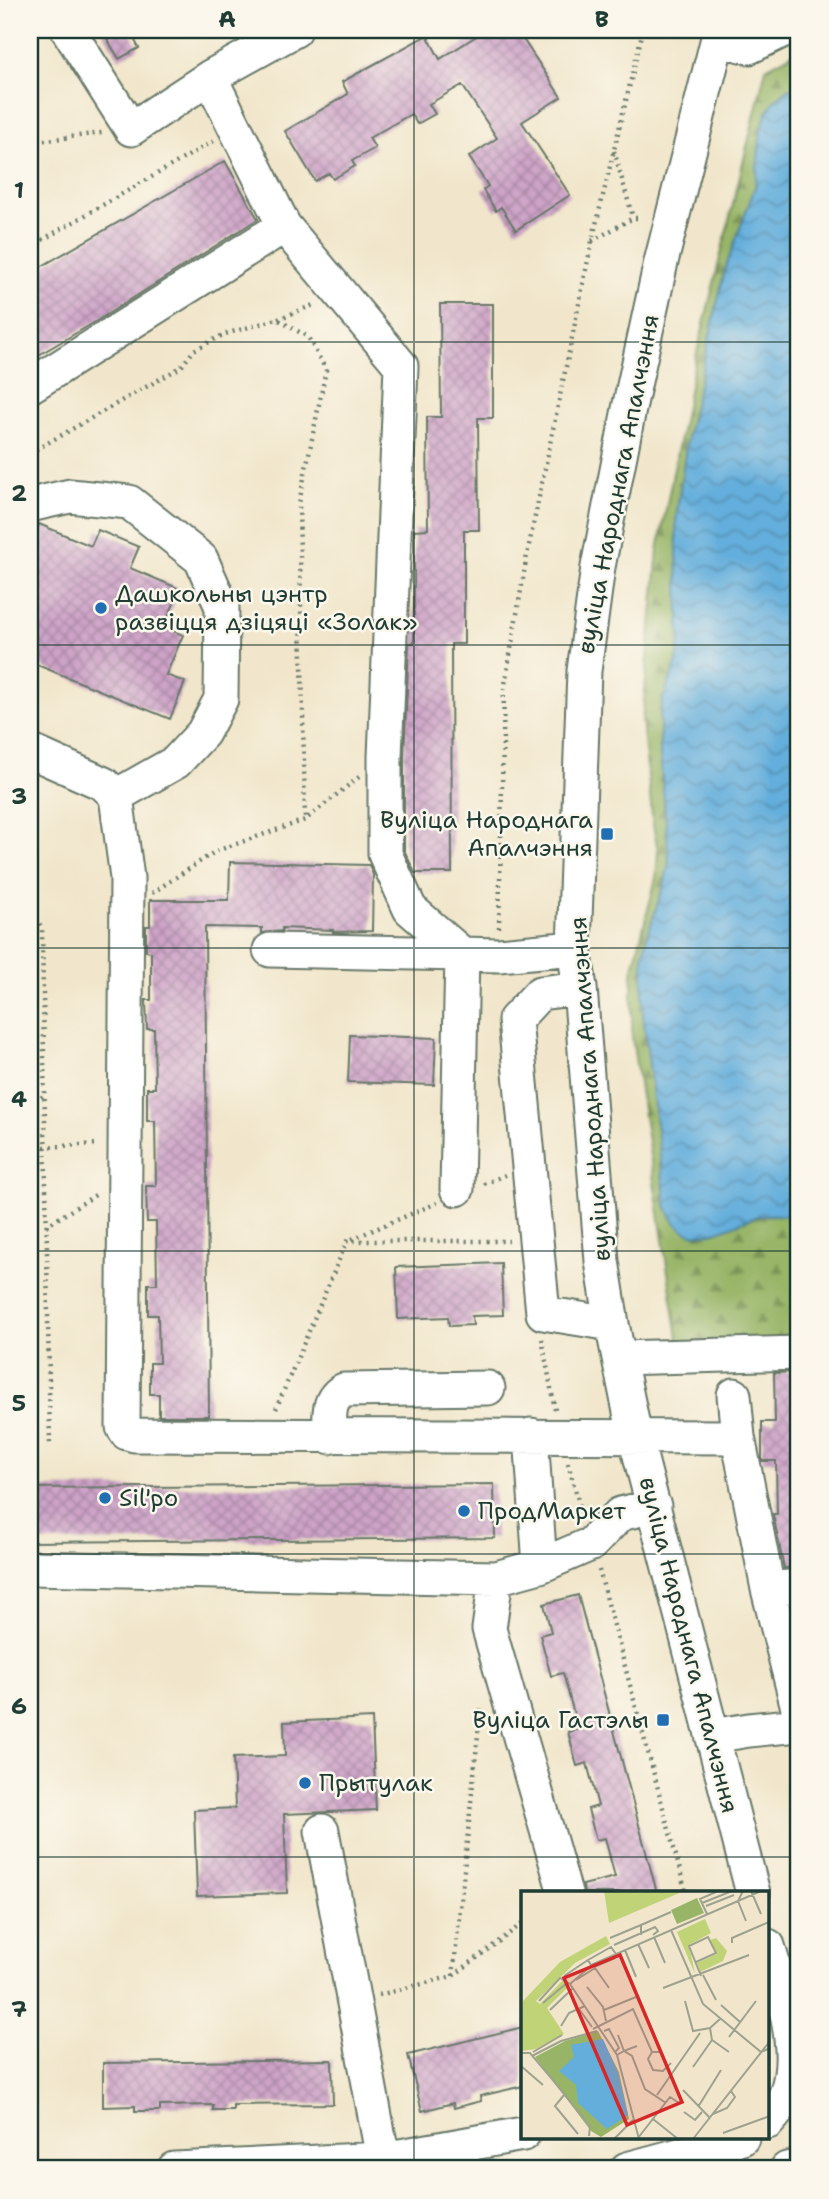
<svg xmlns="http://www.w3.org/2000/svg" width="829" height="2199" viewBox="0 0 829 2199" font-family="'Shantell Sans',sans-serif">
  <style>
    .forest { fill: url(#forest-firs); stroke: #5c794e; stroke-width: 2 }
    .water { fill: url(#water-waves); stroke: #427688; stroke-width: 2 }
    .building { fill: url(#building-cross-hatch) }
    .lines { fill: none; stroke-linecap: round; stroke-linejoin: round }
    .minor-casing { stroke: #687869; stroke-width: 37 }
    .path { stroke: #687869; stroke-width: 4.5; stroke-dasharray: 2 5; stroke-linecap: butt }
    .minor { stroke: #fff; stroke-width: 33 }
    .grid { fill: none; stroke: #1f3d34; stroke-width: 2; stroke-opacity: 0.55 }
    .poi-dot { fill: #1f6fb2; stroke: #fbf7ec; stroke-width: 2.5 }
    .labels { text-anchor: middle; stroke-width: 5; stroke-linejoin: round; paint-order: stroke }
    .street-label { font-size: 24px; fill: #1f3d34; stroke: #fbf7ec }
    .poi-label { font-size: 24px; fill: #1f3d34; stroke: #fbf7ec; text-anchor: start }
    .inset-road { fill: none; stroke: #9da28f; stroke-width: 2 }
    .view { fill: #d62828; fill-opacity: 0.15; stroke: #d62828; stroke-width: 3.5 }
    .inset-edge { fill: none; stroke: #1f3d34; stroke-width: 3.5 }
    .neatline { fill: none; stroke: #1f3d34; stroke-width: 2.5 }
    .grid-label { font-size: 23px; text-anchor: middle; font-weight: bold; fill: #1f3d34 }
  </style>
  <defs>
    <pattern id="forest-firs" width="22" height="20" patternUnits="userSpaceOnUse" patternTransform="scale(1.75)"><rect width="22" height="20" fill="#98b567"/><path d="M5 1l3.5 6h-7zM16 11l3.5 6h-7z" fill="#7b9456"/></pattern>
    <pattern id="water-waves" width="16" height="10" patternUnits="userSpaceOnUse" patternTransform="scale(1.75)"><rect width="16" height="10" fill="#64aedc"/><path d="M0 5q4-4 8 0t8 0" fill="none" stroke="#528fb3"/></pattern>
    <pattern id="building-cross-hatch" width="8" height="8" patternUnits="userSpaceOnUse" patternTransform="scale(1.75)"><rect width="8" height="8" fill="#cea3c8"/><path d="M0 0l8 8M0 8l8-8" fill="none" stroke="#a786a3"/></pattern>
  </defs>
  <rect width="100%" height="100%" fill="#fbf7ec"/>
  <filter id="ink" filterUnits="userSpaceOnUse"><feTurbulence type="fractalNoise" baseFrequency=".0143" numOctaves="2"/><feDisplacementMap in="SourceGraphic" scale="14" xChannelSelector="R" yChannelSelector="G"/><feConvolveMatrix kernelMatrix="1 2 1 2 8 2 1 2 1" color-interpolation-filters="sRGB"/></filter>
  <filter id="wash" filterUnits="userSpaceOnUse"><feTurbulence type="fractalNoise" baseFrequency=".00686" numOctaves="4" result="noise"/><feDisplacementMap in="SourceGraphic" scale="28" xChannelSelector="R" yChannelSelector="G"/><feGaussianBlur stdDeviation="1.57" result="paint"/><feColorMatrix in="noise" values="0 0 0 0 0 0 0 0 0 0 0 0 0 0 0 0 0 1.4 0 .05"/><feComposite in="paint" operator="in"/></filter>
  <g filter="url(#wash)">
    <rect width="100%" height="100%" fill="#f1e6cb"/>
    <path class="forest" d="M799 50V1345L680 1351 632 1038V972L656 878 658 851 653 825 642 721 658 550 694 365 766 68Z"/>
    <path class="water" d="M799 85V1218C785 1215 770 1213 756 1217 720 1228 685 1256 666 1205L643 1015V956L648 933 665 882 669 861 660 754V716L663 698 677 662 680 641 676 519 688 432 725 269 755 187 761 129 767 113 775 100 790 88Z"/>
    <g id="blocks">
      <path class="building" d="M102 30H129L139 48 119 59Z
        M486 30H517L561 97 522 122 570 195 516 230 501 207 496 211 483 190 488 186 469 157 497 138 462 85 429 104 435 114 417 124 411 114 369 138 375 148 352 161 355 166 333 179 329 173 315 181 285 131 348 94 342 82 427 35 440 59Z
        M225 161 258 219 95 322 30 360V273Z
        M440 304H493V418H478L479 530H464V644H451L452 873H415L404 850V757L409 643H414V530L428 529 427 417H441Z
        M39 524 91 546 98 530 139 547 130 568 180 589 164 627 183 635 166 675 185 682 170 719 30 662V548Z
        M230 862 369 865 373 875 372 931 333 932V930L282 928V931L262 933V928L205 927 209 1416H159V1394H150V1363H159L158 1315H148V1284H157L156 1222H147L146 1186H156L155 1121H147V1088H155L154 1029H147L146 1000H151V952L146 951V926H150V900H229Z
        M350 1035 436 1038 434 1085 348 1082Z
        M501 1263 503 1315 472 1316 473 1325 449 1326 448 1317 398 1319 396 1267Z
        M799 1372V1567L784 1568 773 1514H777L776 1461H762V1422H775L774 1373Z
        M494 1484 495 1538 30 1542V1488Z
        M578 1595 657 1893H584L583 1885 615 1877 605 1838 596 1840 588 1809 598 1806 587 1763 577 1766 568 1732 578 1729 563 1673 551 1676 540 1635 551 1632 544 1604Z
        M372 1718 376 1810 284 1814 287 1893 197 1896 194 1810 235 1808 233 1758 285 1756 284 1722Z
        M523 2027V2086L480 2096 481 2101 454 2108 453 2103 422 2111 408 2055Z
        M332 2060 333 2104 233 2105V2110H213V2105L160 2106V2111H135V2106L103 2107V2063Z"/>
    </g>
  </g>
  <g filter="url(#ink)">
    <use href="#blocks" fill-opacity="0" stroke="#687869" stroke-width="2"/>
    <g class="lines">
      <g class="minor-casing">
        <path id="minor" d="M68 30 131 129 210 77 295 30
          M720 30 661 262 630 404 598 567 584 671 574 948 580 988 602 1261 612 1324 635 1436 753 1893
          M718 39 749 47 784 30
          M210 77 284 226 401 366 385 757V854L410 909 462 954 499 955 574 948
          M30 386 284 226
          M30 505 70 496 129 502 201 559 222 607 221 699 203 733 176 762 116 796 104 784 30 751
          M116 796 127 878 123 1427 127 1433 134 1435 738 1437 734 1395
          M270 950 462 954 457 1189
          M580 988 540 993 515 1020 543 1313 612 1324
          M619 1358 799 1353
          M330 1437C330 1418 326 1400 344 1390L488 1388
          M738 1437 768 1589 799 1712
          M540 1566 591 1544 620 1514 654 1506
          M30 1568 496 1578 540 1566 531 1435
          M496 1578 489 1629 565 1893
          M768 1589 799 1586
          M713 1736 749 1730 799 1725
          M322 1831 383 2159 523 2134
          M768 1946C783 2000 814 2076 768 2122
          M174 2169 383 2159 384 2169
          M627 2169 742 2138
          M787 2169 799 2166"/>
      </g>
      <path class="path" d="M30 142 102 133
        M614 151 633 218
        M592 241 633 218H637
        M30 247 214 141
        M278 319 316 304
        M30 453 181 367 194 350 225 334 277 319 308 337 326 370 299 503 305 820
        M152 893 216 851 305 820 359 777
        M30 905 42 929 50 1447
        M499 928 504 690 527 555 592 241 643 30
        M30 1106 43 1096
        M44 1147 99 1144
        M484 1184 505 1175
        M46 1226 97 1194
        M352 1239 437 1203
        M542 1339 555 1410
        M276 1409 347 1241H509
        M568 1463 582 1515
        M599 1570 686 1893
        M453 1976 481 1706
        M379 1995 453 1976 523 1923"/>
      <use href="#minor" class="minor"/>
    </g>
  </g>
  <path class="grid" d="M414 30V2169M30 342H799M30 645H799M30 948H799M30 1251H799M30 1554H799M30 1857H799"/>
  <g class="poi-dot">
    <circle cx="101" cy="608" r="7"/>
    <rect x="600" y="827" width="14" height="14" rx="3.5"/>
    <circle cx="105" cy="1498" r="7"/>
    <circle cx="464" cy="1511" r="7"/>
    <rect x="656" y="1713" width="14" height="14" rx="3.5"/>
    <circle cx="305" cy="1783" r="7"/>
  </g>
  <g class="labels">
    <g class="street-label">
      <text transform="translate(618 484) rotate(-79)" y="8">вуліца Народнага Апалчэння</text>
      <text transform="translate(590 1089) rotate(-94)" y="8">вуліца Народнага Апалчэння</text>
      <text transform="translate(689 1645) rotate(76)" y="8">вуліца Народнага Апалчэння</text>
    </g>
    <g class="poi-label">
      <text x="115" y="602">Дашкольны цэнтр<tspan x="115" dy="28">развіцця дзіцяці «Золак»</tspan></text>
      <text x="593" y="828" text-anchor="end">Вуліца Народнага<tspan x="593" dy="28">Апалчэння</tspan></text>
      <text x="119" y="1506">Sil'po</text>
      <text x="478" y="1519">ПродМаркет</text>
      <text x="649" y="1728" text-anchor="end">Вуліца Гастэлы</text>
      <text x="319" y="1791">Прытулак</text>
    </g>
  </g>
  <g transform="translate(521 1891)">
    <rect width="248" height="248" fill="#f1e6cb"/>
    <path d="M83 0H163L88 32ZM184 28 190 42 168 54 174 83 156 41ZM85 45 89 53 54 72 15 110 19 113 42 89 47 96 26 117 43 143 15 158 0 160 2 110 39 71ZM195 47 206 60 202 70 179 81 176 72 196 63 189 49Z" fill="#c0d376"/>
    <path d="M176 7 183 22 156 33 150 19ZM77 140 98 181 108 228 80 246 70 240 14 166 44 150Z" fill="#98b567"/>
    <path d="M82 148 97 182 107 224 86 238 57 212 55 194 38 180 53 166 50 154Z" fill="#64aedc"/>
    <path class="inset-road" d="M222 0 217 10 225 30M230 0 240 23M181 12 211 0M185 15 213 4M186 23 179 8 197 0M150 39 182 113 240 161 249 157M120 44V34L150 21M133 46 144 72M89 47 120 34M211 52V47L248 31M117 53 128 77M93 54 134 36 137 40 132 44M104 59 115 86M175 71 195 62 187 46 168 55 180 85M70 74 67 69 90 56 95 63M73 76 94 67M182 84 195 109M43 85 67 69M55 89 74 77 88 97M49 93 72 73 240 0M66 96 82 116 85 130M142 97 228 64M18 110 39 87 49 93 96 164 118 248M164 110 172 140 189 137 199 128M22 112 47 91M200 114 219 131M58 118 71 136M29 119 51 98M83 119 115 106M40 135 48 122 64 115M189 137 191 149 208 161M72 138 112 118 131 161M83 140 88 138 98 157 94 161M97 144 103 160 116 155M208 146 235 110M12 161 41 144M138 161H131L127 168 132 179 142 180 150 172M0 162H9L31 188 69 235 68 245M96 164 103 160 111 165 124 198 145 212M11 165 40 150 76 140M0 175 22 194M172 176 191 149M162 199 189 227M43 204 34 215 57 243M136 204 179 142M177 216 200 179M163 221 174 229 181 221M192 223 206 217 214 206 210 200M132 228 157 248M202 242 249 225M117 247 149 206 158 212M93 248 112 229M172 248 249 150"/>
    <path class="view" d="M99 64 161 211 106 234 43 87Z"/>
    <rect width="248" height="248" class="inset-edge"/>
  </g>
  <rect width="829" height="2199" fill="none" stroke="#fbf7ec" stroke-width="77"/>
  <rect x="38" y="38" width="752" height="2122" class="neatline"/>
  <g class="grid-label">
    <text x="227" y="27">A</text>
    <text x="602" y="27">B</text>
    <text x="19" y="198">1</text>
    <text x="19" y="501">2</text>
    <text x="19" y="804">3</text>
    <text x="19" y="1107">4</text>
    <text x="19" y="1411">5</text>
    <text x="19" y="1714">6</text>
    <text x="19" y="2017">7</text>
  </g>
</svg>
